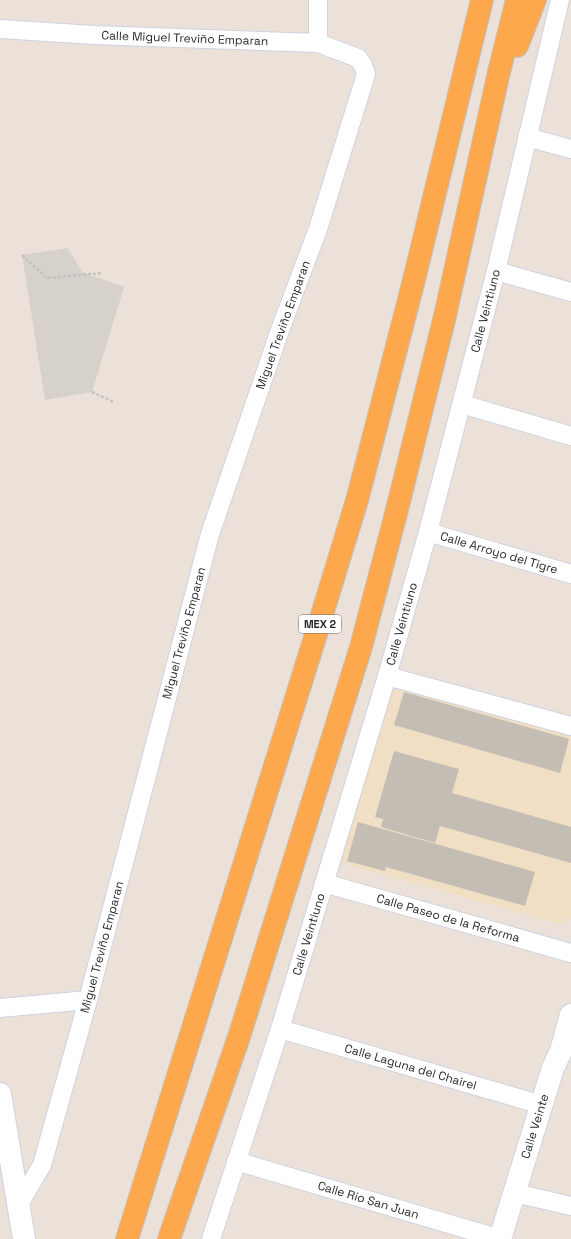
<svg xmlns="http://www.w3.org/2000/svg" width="571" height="1239" viewBox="0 0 571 1239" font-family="'Space Grotesk',sans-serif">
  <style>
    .education { fill: #f0dec5 }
    .plaza { fill: #d7d1cb }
    .building { fill: #c3bdb4 }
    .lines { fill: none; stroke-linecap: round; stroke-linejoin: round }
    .minor-casing { stroke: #cdd3e3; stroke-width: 20 }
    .tertiary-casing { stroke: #cdd3e3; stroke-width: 24 }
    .trunk-casing { stroke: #c3c3c3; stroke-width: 24 }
    .path { stroke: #c3c3c3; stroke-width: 2.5; stroke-dasharray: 3 2; stroke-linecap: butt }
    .minor { stroke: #fff; stroke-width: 18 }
    .tertiary { stroke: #fff; stroke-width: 22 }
    .trunk { stroke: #fea84e; stroke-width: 22 }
    .labels { text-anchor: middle; stroke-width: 3; stroke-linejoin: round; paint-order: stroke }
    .shield { fill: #fff; stroke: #686868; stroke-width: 1 }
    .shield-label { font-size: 11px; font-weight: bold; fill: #282828 }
    .street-label { font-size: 12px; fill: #282828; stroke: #fff }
  </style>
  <rect width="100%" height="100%" fill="#ece1d8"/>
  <path class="education" d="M392 685 571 734V918L561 924 340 863Z"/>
  <path class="plaza" d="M68 248 82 272 124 287 92 392 45 400 22 255Z"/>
  <path class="building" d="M404 692 569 739 560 773 394 725Z
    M394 751 459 769 452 793 571 827V863L440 826 435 843 381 827 383 819 375 817Z
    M358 822 535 872 525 906 386 867 385 871 347 861Z"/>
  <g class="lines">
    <g class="minor-casing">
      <g id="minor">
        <path id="s1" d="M0 29 94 35 318 43 358 58 363 65 366 74 318 229 280 330 210 534 88 1000 42 1165 18 1206"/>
        <path d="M318 43V0"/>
        <path d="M527 137 571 149"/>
        <path d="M496 271 571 292"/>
        <path d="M462 404 571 436"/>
        <path id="s2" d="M428 532 571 574"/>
        <path d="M387 676 571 726"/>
        <path id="s3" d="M324 883 571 953"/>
        <path d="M0 1008 88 1000"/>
        <path id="s4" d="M280 1029 542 1105"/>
        <path id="s5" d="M236 1161 500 1239"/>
        <path d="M515 1193 571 1206"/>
        <path id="s6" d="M211 1239 280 1029 387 676 428 532 496 271 560 0"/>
      </g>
    </g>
    <g class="tertiary-casing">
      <g id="tertiary">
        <path d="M0 1094 24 1239"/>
        <path id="s7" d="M500 1239 553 1068 561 1051 571 1015"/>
      </g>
    </g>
    <g class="trunk-casing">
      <path id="trunk" d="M517 46 535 0
        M127 1239 318 628 358 497 413 284 482 0
        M169 1239 239 1037 361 647 397 510 445 316 499 72 517 0"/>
    </g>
    <path class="path" d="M22 255 47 278 103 273
      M92 392 114 402"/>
    <use href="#minor" class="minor"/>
    <use href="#tertiary" class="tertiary"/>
    <use href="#trunk" class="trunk"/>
  </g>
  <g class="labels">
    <rect class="shield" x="299" y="615" width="42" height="18" rx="3"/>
    <g class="shield-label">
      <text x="320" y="628">MEX 2</text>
    </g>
    <g class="street-label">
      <text dy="4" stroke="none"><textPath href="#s1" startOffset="185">Calle Miguel Treviño Emparan</textPath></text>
      <text dy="4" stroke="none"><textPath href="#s6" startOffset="968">Calle Veintiuno</textPath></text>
      <text transform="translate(283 325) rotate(-70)" y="4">Miguel Treviño Emparan</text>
      <text dy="4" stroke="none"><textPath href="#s2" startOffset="74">Calle Arroyo del Tigre</textPath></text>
      <text dy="4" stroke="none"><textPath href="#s6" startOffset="644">Calle Veintiuno</textPath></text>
      <text transform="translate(184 633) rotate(-75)" y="4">Miguel Treviño Emparan</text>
      <text dy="4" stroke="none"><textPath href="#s3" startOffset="129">Calle Paseo de la Reforma</textPath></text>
      <text dy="4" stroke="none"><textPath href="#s6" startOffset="320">Calle Veintiuno</textPath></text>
      <text transform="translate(102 947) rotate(-75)" y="4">Miguel Treviño Emparan</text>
      <text dy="4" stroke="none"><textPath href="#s4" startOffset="136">Calle Laguna del Chairel</textPath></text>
      <text dy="4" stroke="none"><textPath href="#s7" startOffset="118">Calle Veinte</textPath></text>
      <text dy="4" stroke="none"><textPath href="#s5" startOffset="138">Calle Río San Juan</textPath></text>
    </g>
  </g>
</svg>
